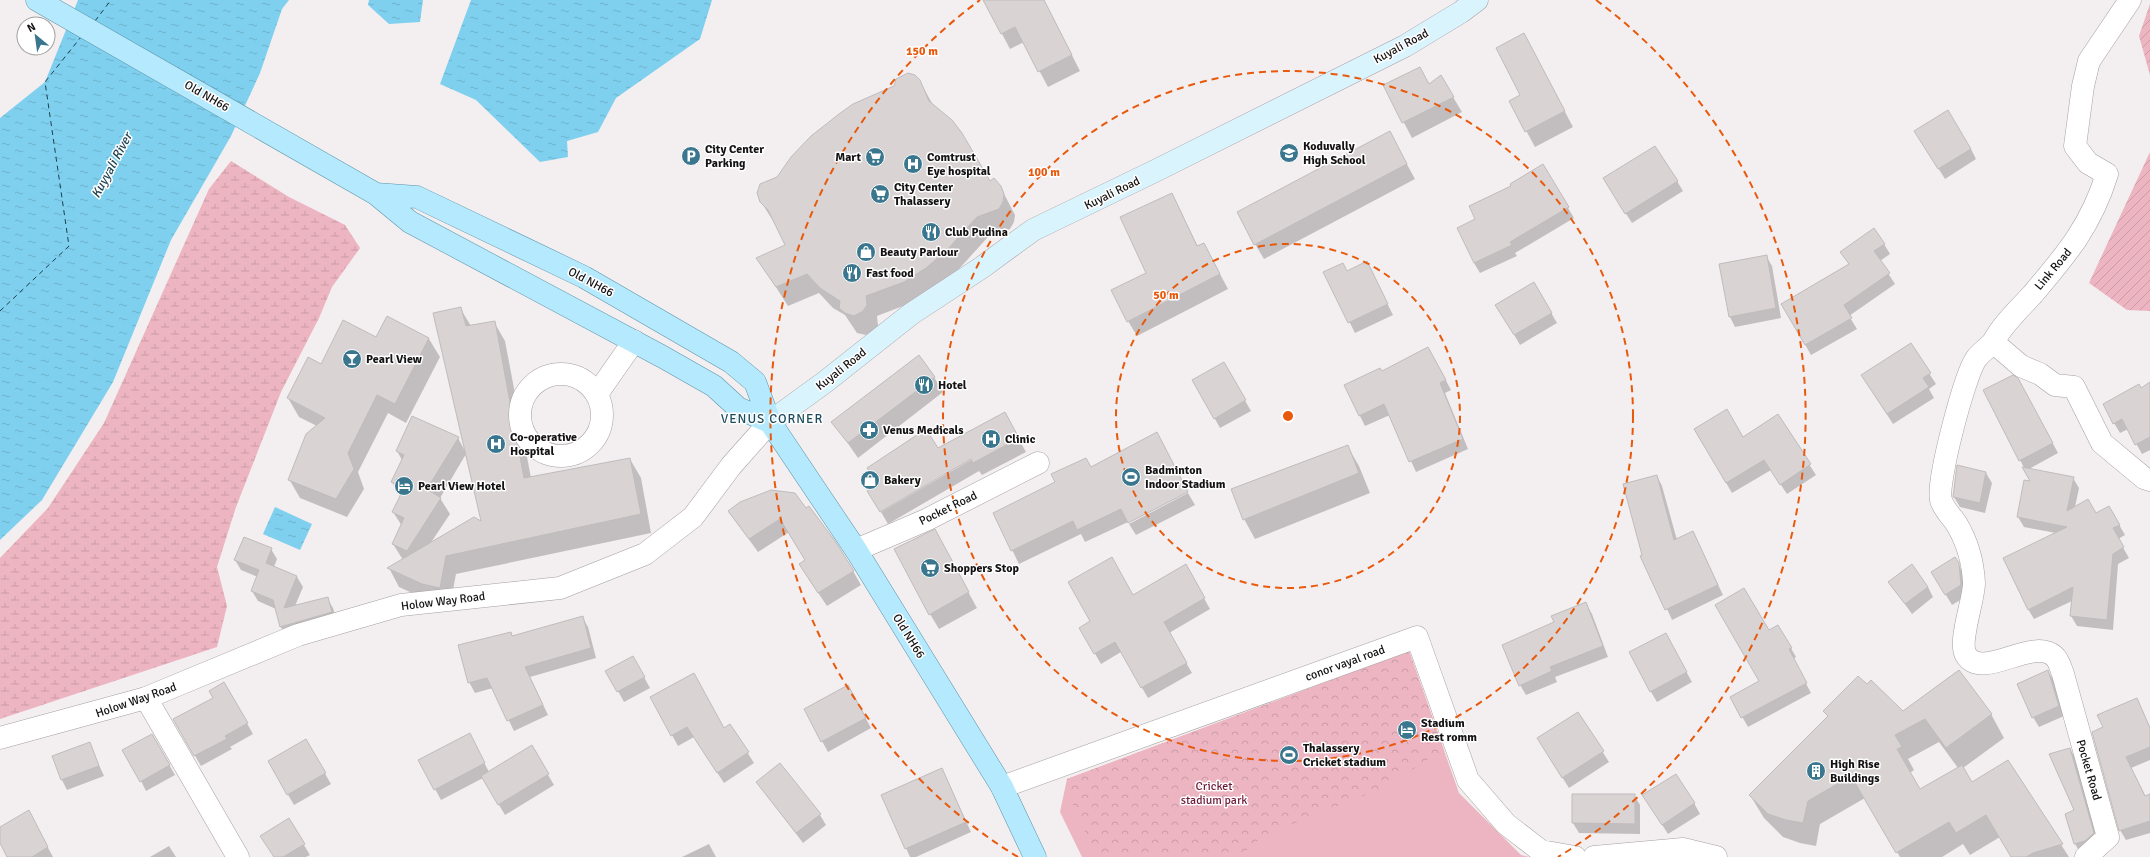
<svg xmlns="http://www.w3.org/2000/svg" width="2150" height="857" viewBox="0 0 2150 857" font-family="Signika,sans-serif">
  <style>
    .grass { fill: #ecb5c1 }
    .wetland { fill: url(#wetland-marsh) }
    .park { fill: url(#park-crowns) }
    .garden { fill: url(#garden-furrows) }
    .water { fill: url(#water-ripples) }
    .shadow { fill: #0003; fill-rule: evenodd }
    .lines { fill: none; stroke-linecap: round; stroke-linejoin: round }
    .ferry { stroke: #1a3f4d; stroke-width: 1; stroke-dasharray: 5 4; stroke-linecap: butt }
    .building { fill: #d9d3d4; stroke: #c0bbbc }
    .minor-casing { stroke: #a6a0a2; stroke-width: 23 }
    .tertiary-casing { stroke: #a6a0a2; stroke-width: 23 }
    .secondary-casing { stroke: #a6a0a2; stroke-width: 23 }
    .primary-casing { stroke: #5d95aa; stroke-width: 23 }
    .minor { stroke: #fff; stroke-width: 22 }
    .tertiary { stroke: #fff; stroke-width: 22 }
    .secondary { stroke: #daf4fe; stroke-width: 22 }
    .primary { stroke: #b5e9fd; stroke-width: 22 }
    .ring { fill: none; stroke: #e8590c; stroke-width: 2; stroke-dasharray: 7 5 }
    .labels { text-anchor: middle; stroke-width: 3; stroke-linejoin: round; paint-order: stroke }
    .street-label { font-size: 12px; fill: #141212; stroke: #fff }
    .poi-label { font-size: 12px; font-weight: bold; fill: #141212; stroke: #fff; text-anchor: start }
    .park-label { font-size: 12px; fill: #6e1a38; stroke: #fff }
    .water-label { font-size: 13px; font-style: italic; fill: #1a3f4d; stroke: #fff }
    .neighbourhood-label { font-size: 13px; letter-spacing: 1px; fill: #1b4d5e; stroke: #fff }
    .centre { fill: #e8590c; stroke: #fff; stroke-width: 2 }
    .ring-label { font-size: 12px; text-anchor: middle; font-weight: bold; fill: #e8590c; stroke: #fff; stroke-width: 3; stroke-linejoin: round; paint-order: stroke }
  </style>
  <defs>
    <pattern id="wetland-marsh" width="20" height="14" patternUnits="userSpaceOnUse"><rect width="20" height="14" fill="#ecb5c1"/><path d="M1 5h8M5 5V1M11 12h8M15 12V8" fill="none" stroke="#ca9ba5"/></pattern>
    <pattern id="park-crowns" width="20" height="18" patternUnits="userSpaceOnUse"><rect width="20" height="18" fill="#ecb5c1"/><path d="M2 6a3 3 0 1 1 6 0M12 15a3 3 0 1 1 6 0" fill="none" stroke="#ca9ba5"/></pattern>
    <pattern id="garden-furrows" width="10" height="10" patternUnits="userSpaceOnUse"><rect width="10" height="10" fill="#ecb5c1"/><path d="M-1 1l2-2M0 10L10 0M9 11l2-2" fill="none" stroke="#ca9ba5"/></pattern>
    <pattern id="water-ripples" width="26" height="14" patternUnits="userSpaceOnUse"><rect width="26" height="14" fill="#7fd0ef"/><path d="M2 4q2-2 4 0t4 0M15 11q2-2 4 0t4 0" fill="none" stroke="#6db2cc"/></pattern>
  </defs>
  <rect width="100%" height="100%" fill="#f3eeef"/>
  <path class="grass" d="M1409 651 1459 793 1521 855 1529 857H1082L1060 812 1067 779Z"/>
  <path class="wetland" d="M231 161 289 197 345 225 360 248 332 287 319 318 281 392 236 507 217 567 227 606 217 647 0 719V558L48 508 104 423 209 189Z"/>
  <path class="park" d="M1409 651 1444 750 1381 789 1265 835 1238 857H1097L1074 809 1067 779Z"/>
  <path class="garden" d="M2150 4V75L2139 36Z
    M2150 152V311L2127 310 2089 283Z"/>
  <path class="water" d="M78 0H289L282 9 260 73 231 136 171 240 113 382 42 500 0 540V118L45 82Z
    M369 0H423L420 22 389 24 368 5Z
    M471 0H712L700 39 616 98 598 132 567 141 568 157 540 162 476 100 440 84Z
    M275 507 312 524 300 550 263 534Z"/>
  <path class="shadow" d="M984 0H1044L1080 71 1048 87 1024 42 1010 49Z
    M1532 49 1573 127 1535 147 1510 101 1522 95Z
    M919 80 933 105 990 183 1000 186 1015 215 1014 222 1010 229 988 237 958 270 916 301 877 316 878 326 874 331 866 335 857 333 845 315 833 308 819 293 788 306 758 259 786 246 777 227 761 202 778 178Z
    M1384 85H1429L1453 97 1462 112 1412 138Z
    M1921 141 1971 149 1976 159 1945 179Z
    M1398 148 1415 179 1264 259 1255 244Z
    M1543 166 1574 218 1515 253 1517 256 1480 273 1474 263 1476 220 1512 187Z
    M1677 181 1683 191 1632 223 1610 189Z
    M1172 194 1198 247 1212 259 1228 289 1137 336 1128 321 1147 273Z
    M1884 244 1890 254 1880 261 1895 284 1849 316 1857 329 1811 355 1782 304 1850 265 1842 252Z
    M1766 256 1772 266 1781 318 1735 327 1730 317Z
    M1347 272 1372 273 1393 315 1355 333 1325 273Z
    M1534 283 1557 323 1520 345 1497 305Z
    M460 308 471 326 494 322 505 341 531 478 630 459 641 478 651 533 456 574 450 606 434 603 399 587 389 568 403 560 393 544 402 526 393 512 400 496 392 482 402 460 397 451 458 438 465 451ZM466 454 482 523 430 544 450 514 440 498Z
    M387 317 429 339 440 357 406 423 388 413 358 472 364 489 347 517 300 498 289 479 317 426 299 417 288 398 321 365 376 338Z
    M1910 344 1936 384 1929 389 1934 398 1893 424 1868 385Z
    M1434 358 1451 390 1445 393 1468 449 1416 472 1390 415 1365 426 1345 386 1382 372Z
    M1224 364 1251 411 1220 428 1194 381Z
    M934 377 943 392 858 458 833 422Z
    M2150 384V450L2142 454 2128 429 2120 433 2114 423 2140 389Z
    M2024 390 2058 453 2029 469 2073 478 2079 488 2075 507 2096 515 2109 507 2125 535 2118 539 2129 558 2118 564 2113 630 2077 626 2071 616 2072 601 2034 619 2028 609 2056 533 2024 527 2018 517 2032 483 2020 460Z
    M1778 416 1816 475 1787 494 1771 470 1732 493 1695 430 1743 438Z
    M1012 427 1026 452 982 475 979 471 888 524 881 512 976 457 879 485 868 468Z
    M1156 433 1128 522 1085 542 1081 534 1019 564 994 513 1091 467Z
    M1348 447 1359 466 1370 493 1255 539 1244 519Z
    M1986 473 1992 483 1985 513 1960 507 1954 497Z
    M1657 476 1662 486 1677 540 1693 532 1723 595 1672 620 1643 556Z
    M1188 493 1195 505 1136 535 1129 524Z
    M794 494 853 571 861 585 827 606 808 578 806 561 789 532 758 552 729 512Z
    M943 546 977 608 939 629 930 614Z
    M271 549 277 559 274 567 297 577 303 587 295 606 327 598 333 608 337 622 287 637 281 627 276 609 258 601 252 591 258 577 241 570 235 560Z
    M1954 558 1964 574 1967 596 1952 605 1938 582Z
    M1186 566 1210 609 1169 633 1192 673 1148 698 1121 652 1101 664 1080 628Z
    M1889 582 1928 587 1933 597 1912 614Z
    M1586 604 1592 614 1608 657 1555 677 1557 682 1526 695 1520 685 1555 623Z
    M582 617 588 627 596 658 530 677 548 715 514 731 493 688 475 693 469 682 511 633 513 637Z
    M1778 626 1796 657 1793 659 1811 693 1748 727 1731 697 1760 681 1769 631Z
    M1671 644 1692 682 1657 702 1651 692Z
    M633 657 650 688 624 702 607 671Z
    M2048 671 2054 681 2064 716 2039 727 2033 717Z
    M224 683 253 734 230 747 232 749 201 766 174 720 214 698Z
    M651 697 724 729 730 725 754 763 724 783 694 737 678 746Z
    M854 697 871 728 828 752 805 710Z
    M2137 699 2150 727V760L2131 768 2150 805V833L2126 840 2120 830 2104 728Z
    M1825 711 1991 714 2004 738 1963 768 1972 783 2007 761 2069 857H2012L2000 837 1970 855 1963 844 1942 857H1900L1865 798 1820 824 1816 846 1800 843 1783 837 1764 818 1750 795 1828 717ZM1939 742 1958 768 1920 791 1910 773 1914 770 1908 759Z
    M1578 713 1609 762 1569 788 1544 749Z
    M152 735 175 775 146 791 141 781Z
    M306 741 331 784 294 805 269 762Z
    M89 743 104 776 67 790 62 780Z
    M475 745 489 772 531 746 554 785 505 815 483 778 441 800 420 761Z
    M2070 749 2076 759 2099 844 2081 854 2075 844 2066 815 2075 810Z
    M942 769 971 832 916 857H910L882 796Z
    M757 782 820 815 826 825 803 843Z
    M1573 795H1634L1640 805V834L1579 833 1573 823Z
    M1694 803 1700 814 1668 834 1650 806Z
    M289 820 310 855 306 857H274Z
    M34 822 53 857H8L0 841V828Z
    M709 844 716 857H682Z
    M169 846 176 857H150Z"/>
  <g class="lines">
    <path class="ferry" d="M95 21 111 0
      M0 311 69 246 45 82 81 37"/>
  </g>
  <path class="building" d="M983 0H1044L1072 55 1038 72 1015 27 1001 34Z
    M1524 33 1565 111 1525 132 1509 101 1520 95 1496 48Z
    M1420 67 1429 84 1441 75 1454 97 1402 123 1383 85Z
    M908 73 915 75 920 80 929 101 952 120 962 133 990 181 994 178 1001 186 1004 194 1003 202 999 209 977 217 947 250 926 268 904 282 866 296 867 305 863 311 854 316 845 313 839 308 840 301 820 288 807 274 776 287 756 258 785 245 768 210 760 202 757 193 760 184 777 177 791 157 811 136 839 114 853 104 894 86 896 79Z
    M1948 110 1971 149 1938 169 1914 131Z
    M1390 131 1407 164 1254 245 1237 212Z
    M1655 146 1678 181 1625 214 1603 178Z
    M1543 164 1569 207 1510 242 1512 245 1474 263 1457 228 1475 219 1469 206 1511 186 1510 184Z
    M1172 193 1197 246 1204 243 1220 274 1127 322 1111 290 1146 273 1120 217Z
    M1874 228 1885 244 1874 251 1890 273 1844 305 1852 318 1805 345 1781 304 1849 264 1840 252Z
    M1767 255 1776 308 1729 317 1719 264Z
    M1367 261 1388 304 1348 323 1323 272 1343 263 1347 271Z
    M1534 282 1552 313 1514 335 1495 305Z
    M461 307 466 326 495 321 524 478 630 458 641 514 446 556 440 588 422 584 387 568 474 517 481 521 433 313Z
    M387 316 429 338 395 404 377 395 348 453 354 469 336 499 288 480 306 434 325 418 287 398 308 357 321 364 343 320 376 337Z
    M1911 343 1931 373 1923 378 1929 387 1887 414 1861 375Z
    M1428 347 1446 380 1440 383 1463 439 1409 462 1384 404 1359 416 1344 385 1380 368 1382 371Z
    M919 355 935 377 848 443 831 422Z
    M1224 362 1246 400 1214 419 1192 380Z
    M2013 375 2018 378 2053 443 2019 461 1983 390Z
    M2150 382V437L2135 445 2122 419 2113 424 2103 404 2139 384 2141 388Z
    M1727 409 1743 437 1778 414 1811 464 1780 485 1764 460 1726 483 1694 429Z
    M1005 412 1019 438 973 463 971 459 880 512 867 491 879 484 867 468 926 429 938 448Z
    M412 416 459 437 427 489 441 498 407 551 392 544 404 518 392 512 404 488 391 482 404 455 396 451Z
    M1157 432 1188 492 1128 523 1121 509 1077 530 1073 521 1011 551 993 513 1055 482 1051 474 1086 458 1091 467Z
    M1348 445 1359 473 1243 520 1231 489Z
    M1957 465 1986 472 1980 503 1953 497Z
    M2022 467 2074 477 2067 511 2088 499 2096 513 2109 506 2120 525 2113 528 2124 547 2113 554 2107 620 2070 616 2073 587 2028 610 2003 558 2067 527 2017 517 2024 480 2030 481Z
    M1657 475 1674 540 1693 531 1718 585 1665 610 1640 556 1642 555 1623 484Z
    M771 490 795 493 806 508 809 506 835 541 854 571 818 593 799 564 805 560 780 519 749 539 728 511 740 502Z
    M935 529 969 592 929 615 894 549Z
    M244 537 272 548 266 563 297 576 284 608 328 597 332 612 280 627 273 600 251 591 259 570 234 560Z
    M1112 557 1133 595 1186 564 1205 598 1164 622 1187 663 1141 688 1115 642 1094 654 1079 628 1090 621 1068 582Z
    M1955 557 1959 563 1961 585 1945 595 1931 572Z
    M1912 564 1928 587 1905 604 1888 582Z
    M1744 588 1769 630 1778 625 1792 648 1789 649 1807 683 1741 718 1730 697 1759 681 1715 605Z
    M1586 602 1603 646 1550 667 1552 671 1519 686 1502 645 1554 622 1551 616Z
    M583 616 591 648 525 667 543 705 507 721 487 678 468 683 458 645 511 632 512 636Z
    M1666 633 1687 672 1650 692 1629 652Z
    M633 656 645 677 617 692 605 671Z
    M1959 670 1992 714 1946 748 1925 719 1895 735 1902 747 1897 749 1920 789 1962 765 1972 782 2008 760 2063 844 2033 853 2026 857H2011L1986 815 1956 833 1949 822 1896 853 1851 776 1808 801 1803 823 1786 820 1768 814 1749 795 1828 716 1823 711 1858 676 1867 684 1871 680 1903 711Z
    M2048 670 2059 706 2032 718 2017 684Z
    M694 673 724 728 730 724 749 752 717 773 687 727 671 736 650 697Z
    M224 682 248 723 225 736 227 739 194 756 173 719 213 698 209 691Z
    M848 685 866 718 821 742 804 709Z
    M2137 698 2150 728V747L2126 757 2145 796 2150 794V821L2119 831 2092 732 2103 727 2097 715Z
    M1578 712 1604 751 1562 778 1537 738Z
    M470 733 485 763 434 790 418 760Z
    M152 734 170 765 140 782 122 750Z
    M306 739 326 773 287 795 268 761Z
    M90 742 99 766 61 780 52 756Z
    M532 745 549 774 498 805 481 776Z
    M2070 748 2094 833 2085 841 2074 844 2065 814 2074 810 2049 754Z
    M780 763 821 814 796 833 756 782Z
    M942 768 966 822 905 849 881 795Z
    M1676 774 1695 803 1662 825 1642 795Z
    M1572 794H1635V824L1572 823Z
    M29 810 48 847 32 857H7L0 843V827Z
    M289 818 305 844 283 857H274L260 836Z"/>
  <g class="lines">
    <g class="minor-casing">
      <path id="minor" d="M2130 0 2089 61 2083 86 2075 146 2088 163 2107 174C2091 226 2066 255 2032 295 2018 310 2003 324 1993 342L2021 366 2040 374 2055 385 2074 387 2102 443 2144 478 2150 480
        M1993 342C1988 348 1980 353 1976 359 1965 374 1936 483 1941 500 1943 508 1951 516 1956 523 1967 541 1973 562 1974 583 1974 600 1958 642 1966 655 1982 681 2032 637 2054 656 2059 660 2061 669 2063 674L2108 837 2086 857
        M520 415a41 41 0 1 1 82 0a41 41 0 1 1-82 0Z
        M597 394 634 341
        M856 550 926 520 1038 463
        M146 698 238 857
        M1002 787 1417 637 1468 780 1506 824 1541 851 1575 857
        M1594 857 1683 849 1716 857"/>
    </g>
    <g class="tertiary-casing">
      <path id="tertiary" d="M0 738 146 698 298 635 401 605 560 588 645 554 693 517 731 466 770 422"/>
    </g>
    <g class="secondary-casing">
      <path id="secondary" d="M770 422 825 382 911 314 981 268 1033 230 1155 171 1405 46 1461 12 1477 0"/>
    </g>
    <g class="primary-casing">
      <path id="primary" d="M37 0 376 194 410 222 663 357 714 386 738 408 770 422
        M376 194 417 197 584 277 731 362 755 382 770 422 856 550 1002 787 1035 857"/>
    </g>
    <use href="#minor" class="minor"/>
    <use href="#tertiary" class="tertiary"/>
    <use href="#secondary" class="secondary"/>
    <use href="#primary" class="primary"/>
  </g>
  <g class="ring">
    <circle cx="1288" cy="416" r="172"/>
    <circle cx="1288" cy="416" r="345"/>
    <path d="M1018 857A517 517 0 0 1 980 0M1596 0A517 517 0 0 1 1558 857"/>
  </g>
  <defs>
    <g id="school-disc" transform="scale(1)"><circle r="9.5" fill="#3a778e" stroke="#fff"/><path d="M0-5L7-2L0 1L-7-2ZM-4 1L0 2.5L4 1V4Q0 6-4 4Z" fill="#fff"/></g>
    <g id="parking-disc" transform="scale(1)"><circle r="9.5" fill="#3a778e" stroke="#fff"/><path d="M-3.5-5.5H1a3.5 3.5 0 0 1 0 7H-1V5.5H-3.5ZM-1-3.4V-.6H.8a1.4 1.4 0 0 0 0-2.8Z" fill="#fff"/></g>
    <g id="supermarket-disc" transform="scale(1)"><circle r="9.5" fill="#3a778e" stroke="#fff"/><path d="M-6-5.5h2.5l.6 2H6L4.5 2H-2.5L-4.4-4H-6ZM-1.5 3.2a1.3 1.3 0 1 0 .1 0ZM3 3.2a1.3 1.3 0 1 0 .1 0Z" fill="#fff"/></g>
    <g id="hospital-disc" transform="scale(1)"><circle r="9.5" fill="#3a778e" stroke="#fff"/><path d="M-5-5h3v3.5h4V-5h3V5h-3V1.5h-4V5h-3Z" fill="#fff"/></g>
    <g id="restaurant-disc" transform="scale(1)"><circle r="9.5" fill="#3a778e" stroke="#fff"/><path d="M-5-6h1v4h1v-4h1v4h1v-4h1v5L-1.5 .5V6h-2V.5L-5-1ZM5-6V6H3V1.5H1.5Q1.5-4 5-6Z" fill="#fff"/></g>
    <g id="shop-disc" transform="scale(1)"><circle r="9.5" fill="#3a778e" stroke="#fff"/><path d="M-5-2.5h2.3a2.7 3.5 0 0 1 5.4 0H5L5.5 6h-11ZM-1.5-2.5h3a1.5 2.3 0 0 0-3 0Z" fill="#fff"/></g>
    <g id="bar-disc" transform="scale(1)"><circle r="9.5" fill="#3a778e" stroke="#fff"/><path d="M-6-5H6L.8 .8V4.5H3.5V6h-7V4.5H-.8V.8Z" fill="#fff"/></g>
    <g id="pharmacy-disc" transform="scale(1)"><circle r="9.5" fill="#3a778e" stroke="#fff"/><path d="M-2-6h4v4h4v4h-4v4h-4v-4h-4v-4h4Z" fill="#fff"/></g>
    <g id="stadium-disc" transform="scale(1)"><circle r="9.5" fill="#3a778e" stroke="#fff"/><path d="M0-5a6.5 5 0 1 0 0 10a6.5 5 0 1 0 0-10ZM-3.5-1.8h7v3.6h-7Z" fill="#fff"/></g>
    <g id="hotel-disc" transform="scale(1)"><circle r="9.5" fill="#3a778e" stroke="#fff"/><path d="M-6-4.5h1.5V1H6V5H4.5V3h-9V5H-6ZM-4 0a1.8 1.8 0 1 1 3.6 0ZM.5 0V-2.5h3Q6-2.5 6 0Z" fill="#fff"/></g>
    <g id="building-disc" transform="scale(1)"><circle r="9.5" fill="#3a778e" stroke="#fff"/><path d="M-4-6H4V6H1V3H-1V6H-4ZM-2.5-4.3h1.7v1.8h-1.7ZM.8-4.3h1.7v1.8H.8ZM-2.5-1h1.7V.8h-1.7ZM.8-1h1.7V.8H.8Z" fill="#fff"/></g>
  </defs>
  <g fill-rule="evenodd">
    <use href="#school-disc" x="1289" y="153"/>
    <use href="#parking-disc" x="691" y="156"/>
    <use href="#supermarket-disc" x="875" y="157"/>
    <use href="#hospital-disc" x="913" y="164"/>
    <use href="#supermarket-disc" x="880" y="194"/>
    <use href="#restaurant-disc" x="931" y="232"/>
    <use href="#shop-disc" x="866" y="252"/>
    <use href="#restaurant-disc" x="852" y="273"/>
    <use href="#bar-disc" x="352" y="359"/>
    <use href="#restaurant-disc" x="924" y="385"/>
    <use href="#pharmacy-disc" x="869" y="430"/>
    <use href="#hospital-disc" x="991" y="439"/>
    <use href="#hospital-disc" x="496" y="444"/>
    <use href="#stadium-disc" x="1131" y="477"/>
    <use href="#shop-disc" x="870" y="480"/>
    <use href="#hotel-disc" x="404" y="486"/>
    <use href="#supermarket-disc" x="930" y="568"/>
    <use href="#hotel-disc" x="1407" y="730"/>
    <use href="#stadium-disc" x="1289" y="755"/>
    <use href="#building-disc" x="1816" y="771"/>
  </g>
  <g class="labels">
    <g class="street-label">
      <text transform="translate(1401 46) rotate(-28)" y="4">Kuyali Road</text>
      <text transform="translate(207 96) rotate(30)" y="4">Old NH66</text>
      <text transform="translate(1112 193) rotate(-26)" y="4">Kuyali Road</text>
      <text transform="translate(2053 269) rotate(-50)" y="4">Link Road</text>
      <text transform="translate(591 282) rotate(28)" y="4">Old NH66</text>
      <text transform="translate(841 369) rotate(-38)" y="4">Kuyali Road</text>
      <text transform="translate(948 508) rotate(-26)" y="4">Pocket Road</text>
      <text transform="translate(443 601) rotate(-7)" y="4">Holow Way Road</text>
      <text transform="translate(909 636) rotate(58)" y="4">Old NH66</text>
      <text transform="translate(1345 663) rotate(-20)" y="4">conor vayal road</text>
      <text transform="translate(136 700) rotate(-19)" y="4">Holow Way Road</text>
      <text transform="translate(2089 770) rotate(74)" y="4">Pocket Road</text>
    </g>
    <g class="poi-label">
      <text x="1303" y="150">Koduvally<tspan x="1303" dy="14">High School</tspan></text>
      <text x="705" y="153">City Center<tspan x="705" dy="14">Parking</tspan></text>
      <text x="861" y="161" text-anchor="end">Mart</text>
      <text x="927" y="161">Comtrust<tspan x="927" dy="14">Eye hospital</tspan></text>
      <text x="894" y="191">City Center<tspan x="894" dy="14">Thalassery</tspan></text>
      <text x="945" y="236">Club Pudina</text>
      <text x="880" y="256">Beauty Parlour</text>
      <text x="866" y="277">Fast food</text>
      <text x="366" y="363">Pearl View</text>
      <text x="938" y="389">Hotel</text>
      <text x="883" y="434">Venus Medicals</text>
      <text x="510" y="441">Co-operative<tspan x="510" dy="14">Hospital</tspan></text>
      <text x="1005" y="443">Clinic</text>
      <text x="1145" y="474">Badminton<tspan x="1145" dy="14">Indoor Stadium</tspan></text>
      <text x="884" y="484">Bakery</text>
      <text x="418" y="490">Pearl View Hotel</text>
      <text x="944" y="572">Shoppers Stop</text>
      <text x="1421" y="727">Stadium<tspan x="1421" dy="14">Rest romm</tspan></text>
      <text x="1303" y="752">Thalassery<tspan x="1303" dy="14">Cricket stadium</tspan></text>
      <text x="1830" y="768">High Rise<tspan x="1830" dy="14">Buildings</tspan></text>
    </g>
    <g class="park-label">
      <text x="1214" y="790">Cricket<tspan x="1214" dy="14">stadium park</tspan></text>
    </g>
    <g class="water-label">
      <text transform="translate(111 165) rotate(-62)" y="5">Kuyyali River</text>
    </g>
    <g class="neighbourhood-label">
      <text x="772" y="423">VENUS CORNER</text>
    </g>
  </g>
  <circle cx="1288" cy="416" r="6" class="centre"/>
  <g class="ring-label">
    <text x="922" y="55">150 m</text>
    <text x="1044" y="176">100 m</text>
    <text x="1166" y="299">50 m</text>
  </g>
  <g transform="translate(36 36) rotate(331)"><circle r="19" fill="#ffffff" stroke="#a1a0a0"/>
  <path d="M0-3L7 15L0 10L-7 15Z" fill="#3a778e"/>
  <text y="-6" font-size="11" font-weight="bold" text-anchor="middle" fill="#141212">N</text>
  </g>
</svg>
